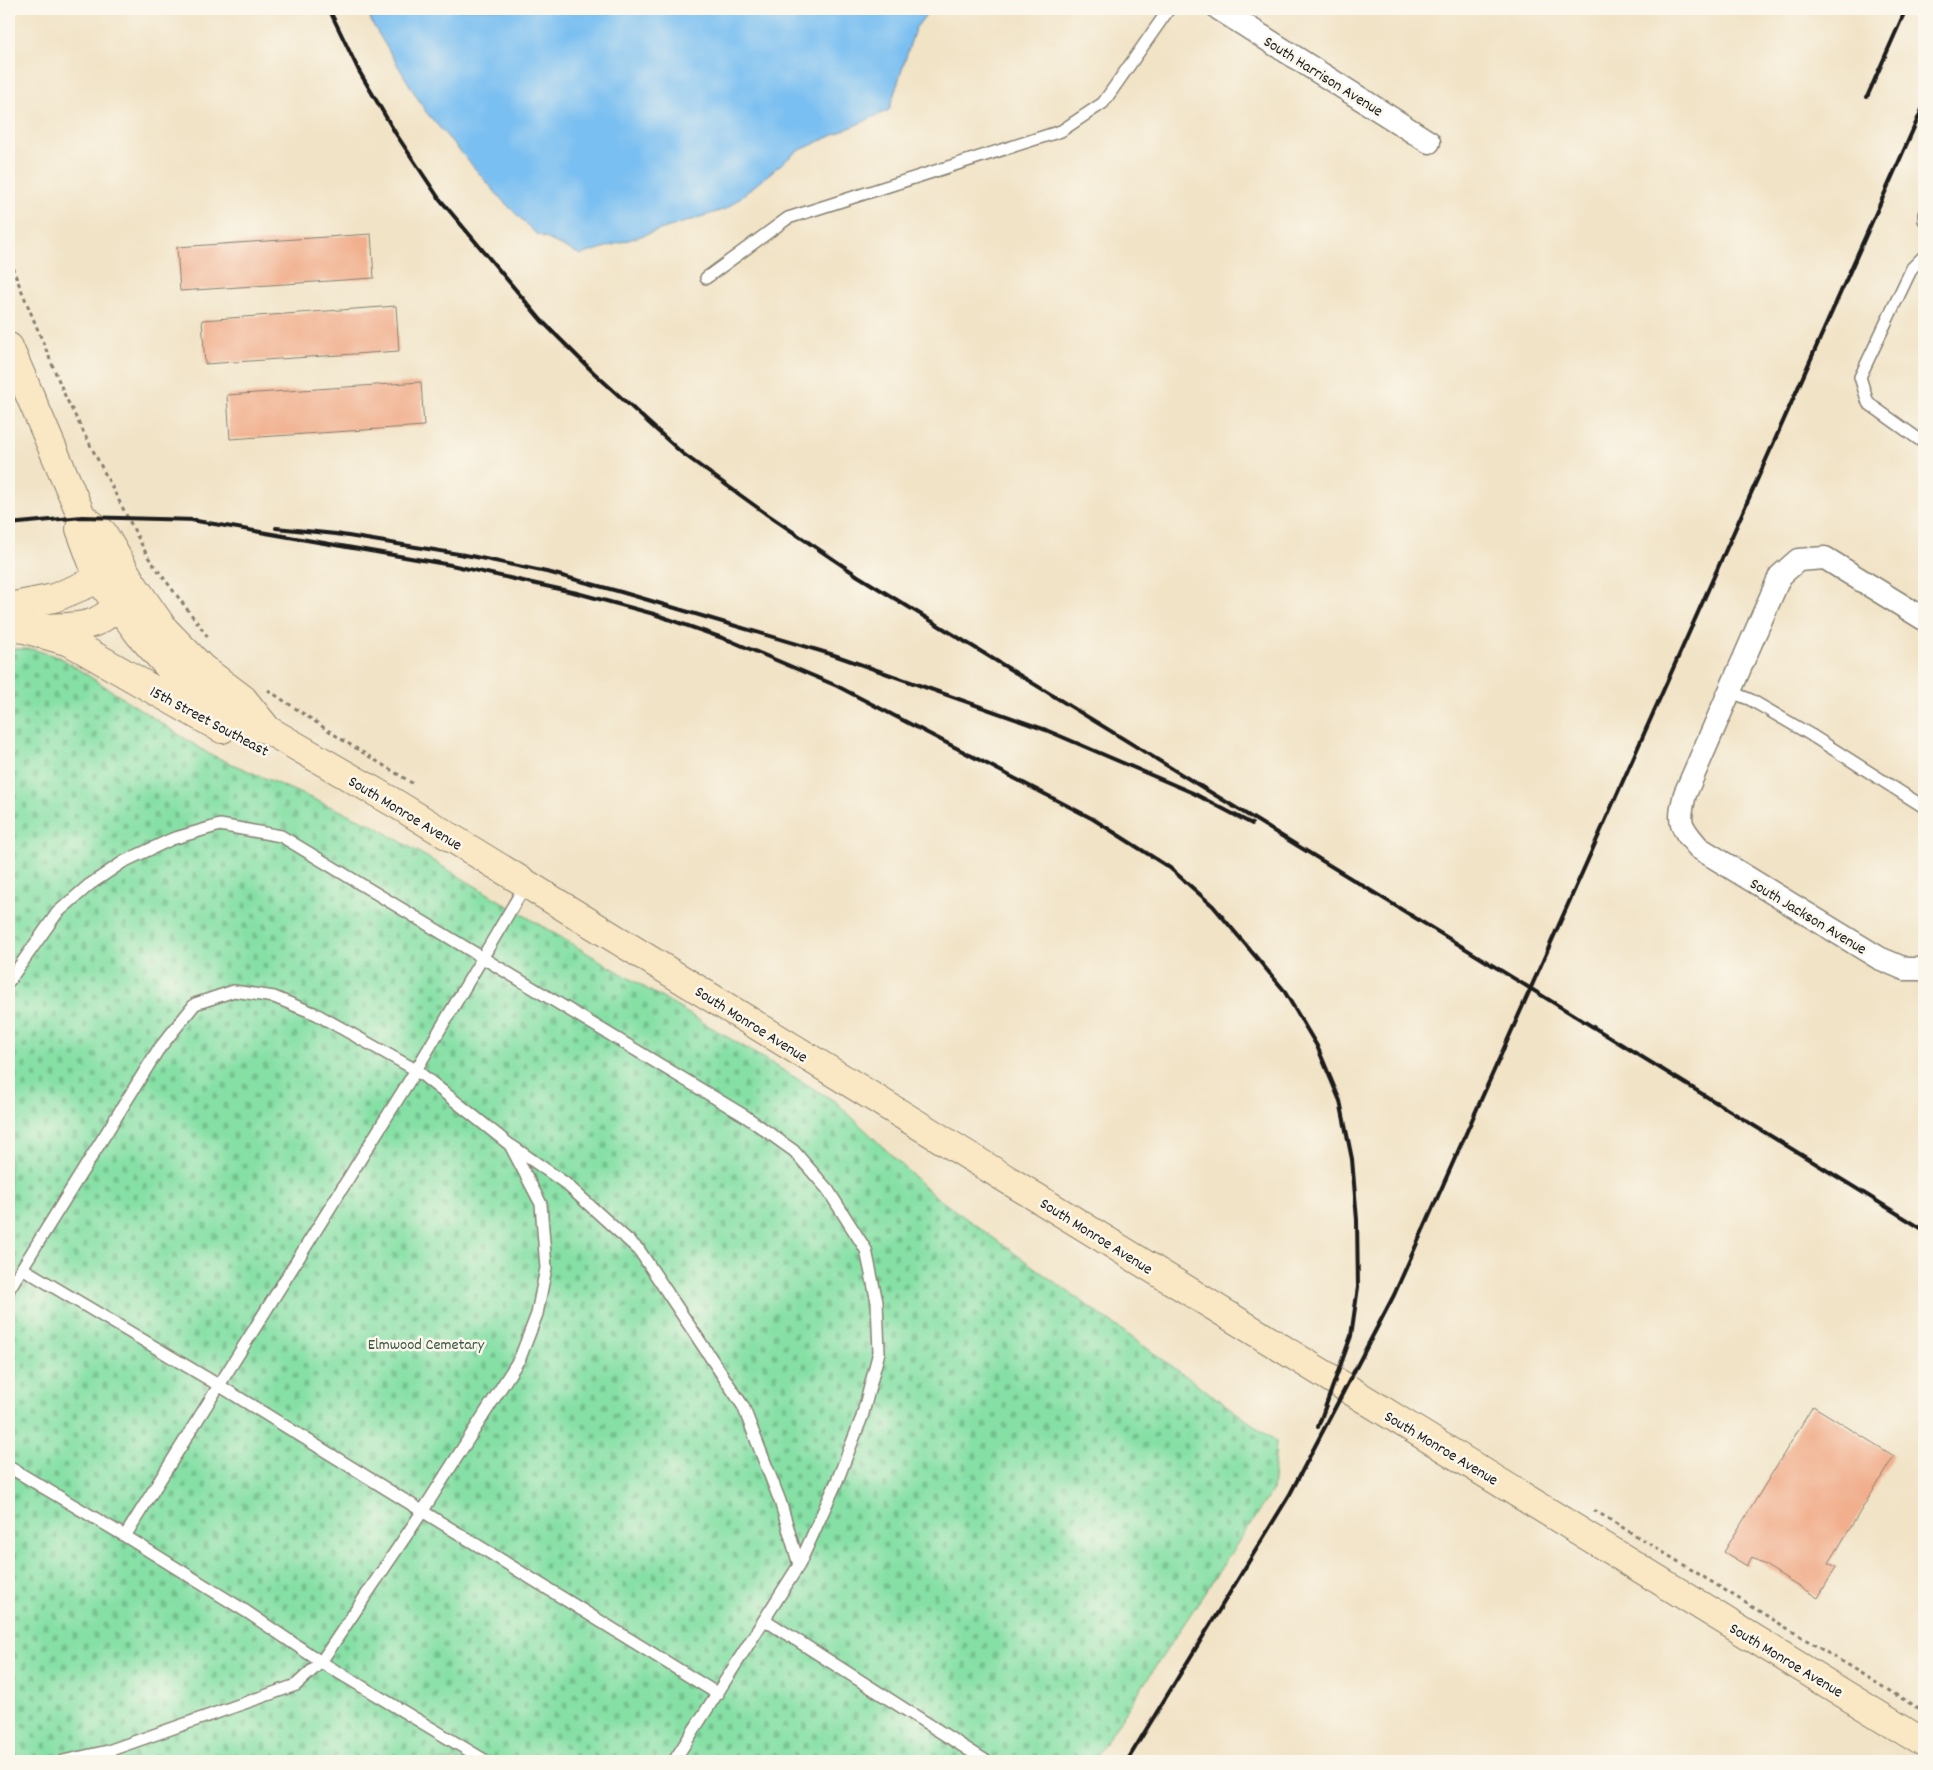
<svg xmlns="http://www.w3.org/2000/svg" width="1933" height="1770" viewBox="0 0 1933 1770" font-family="Dekko,sans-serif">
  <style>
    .cemetery { fill: url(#cemetery-stones); stroke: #517e61 }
    .water { fill: #7abff1; stroke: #4b6e86 }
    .building { fill: #f1af8d }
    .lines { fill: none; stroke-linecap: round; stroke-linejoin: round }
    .lane-casing { stroke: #868071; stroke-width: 14 }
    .street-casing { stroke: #868071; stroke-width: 25 }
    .secondary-casing { stroke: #868071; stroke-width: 30 }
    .path { stroke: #868071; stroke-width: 3; stroke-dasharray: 4 4; stroke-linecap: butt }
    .lane { stroke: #fff; stroke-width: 11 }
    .street { stroke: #fff; stroke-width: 22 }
    .secondary { stroke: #fae7c3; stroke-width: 28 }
    .rail { stroke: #1c1c1c; stroke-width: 4 }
    .labels { text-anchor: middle; stroke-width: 5; stroke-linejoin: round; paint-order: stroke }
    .street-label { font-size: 16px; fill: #1c1c1c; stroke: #fbf7ec }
    .park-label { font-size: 16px; fill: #3c5745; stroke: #fbf7ec }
  </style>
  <defs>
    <pattern id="cemetery-stones" width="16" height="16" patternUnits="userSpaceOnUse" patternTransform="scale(1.25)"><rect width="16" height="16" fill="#86e0a6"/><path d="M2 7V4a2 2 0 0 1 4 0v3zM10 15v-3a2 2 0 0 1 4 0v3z" fill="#73c08e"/></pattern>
  </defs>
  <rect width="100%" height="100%" fill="#fbf7ec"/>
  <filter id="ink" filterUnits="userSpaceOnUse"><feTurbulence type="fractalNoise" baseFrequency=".02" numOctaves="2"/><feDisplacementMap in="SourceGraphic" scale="10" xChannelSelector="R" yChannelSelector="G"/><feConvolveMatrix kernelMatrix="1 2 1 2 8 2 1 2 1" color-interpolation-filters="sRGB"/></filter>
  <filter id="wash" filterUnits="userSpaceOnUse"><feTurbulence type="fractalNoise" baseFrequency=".0096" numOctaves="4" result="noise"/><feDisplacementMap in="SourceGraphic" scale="20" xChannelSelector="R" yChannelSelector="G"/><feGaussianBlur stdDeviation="1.12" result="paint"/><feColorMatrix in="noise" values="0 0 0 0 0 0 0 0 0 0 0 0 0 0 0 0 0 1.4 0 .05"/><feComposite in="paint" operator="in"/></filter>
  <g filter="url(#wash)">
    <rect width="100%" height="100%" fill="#f1e3c6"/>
    <path class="cemetery" d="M9 649H32L61 658 209 754 373 825 836 1102 932 1194 1276 1441 1272 1491 1093 1761H9Z"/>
    <path class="water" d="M367 9H930L915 29 889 110 796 152 726 209 581 255 535 233 503 201 426 112 372 23Z"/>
    <g id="blocks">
      <path class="building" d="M371 234 374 278 180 291 177 247Z
        M396 306 399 351 205 364 202 320Z
        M421 382 424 426 230 439 227 395Z
        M1813 1406 1894 1456 1829 1563 1836 1567 1818 1598 1752 1557 1747 1566 1724 1552Z"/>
    </g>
  </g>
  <g filter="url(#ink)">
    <use href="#blocks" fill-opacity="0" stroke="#868071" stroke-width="1"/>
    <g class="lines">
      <g class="lane-casing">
        <path id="lane" d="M1924 214V220
          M1924 256 1912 268 1860 377 1868 403 1924 443
          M706 278 788 218 1061 131 1103 103 1169 9
          M1729 691 1751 700 1811 735 1924 807
          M9 981 57 913 89 885 123 862 172 839 220 825 281 836 745 1116 794 1151 828 1190 866 1250 877 1302 879 1352 862 1417 837 1481 799 1565 674 1761
          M512 1146 565 1183 639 1250 743 1406 780 1501 799 1565
          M22 1268 220 1386 718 1694
          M9 1289 158 1050 195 1004 234 991 274 997 316 1014 416 1070 510 1145 541 1204 546 1268 537 1314 520 1358 422 1512 321 1662 296 1685 108 1751 63 1761
          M9 1467 125 1536 247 1612 321 1662 486 1761
          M125 1536 416 1070 526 884
          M765 1620 986 1761"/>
      </g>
      <g class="street-casing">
        <path id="street" d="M1219 9 1429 142
          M1924 619 1825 558 1798 560 1780 576 1685 794C1678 823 1679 825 1699 848L1879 958 1905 969H1924"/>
      </g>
      <g class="secondary-casing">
        <path id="secondary" d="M9 347 82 517 103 533 132 583 164 629 202 668 243 699 268 730
          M82 517 80 529 98 578 139 634 175 674 235 721 268 730 398 805 1924 1743
          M9 607 54 598 116 572
          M9 627 25 629 70 642 222 729
          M41 628C83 626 102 630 127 592"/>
      </g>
      <path class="path" d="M9 260 66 398 148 557 208 637
        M268 690 341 739 412 783
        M1594 1510 1924 1712"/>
      <use href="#lane" class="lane"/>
      <use href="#street" class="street"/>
      <use href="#secondary" class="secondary"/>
      <path class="rail" d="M329 9 359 71 396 134 438 197 541 320 593 372 682 453 765 513 858 576 1924 1230
        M1867 97 1906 9
        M191 520 451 565 577 593 654 614 731 641 837 686 1093 819 1170 868 1213 906 1283 989 1317 1046 1340 1101 1352 1159 1357 1220 1358 1287 1351 1336 1318 1427
        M9 524 82 517 196 520
        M276 528 336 534 471 556 551 573 621 592 834 655 1046 730 1193 793 1252 824
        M1127 1761 1290 1494 1394 1295 1924 105"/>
    </g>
  </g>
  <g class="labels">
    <g class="street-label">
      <text transform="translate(1324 75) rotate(32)" y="6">South Harrison Avenue</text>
      <text transform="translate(210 720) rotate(28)" y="6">15th Street Southeast</text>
      <text transform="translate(406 812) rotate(31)" y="6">South Monroe Avenue</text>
      <text transform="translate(1809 915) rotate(31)" y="6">South Jackson Avenue</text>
      <text transform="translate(752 1023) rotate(32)" y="6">South Monroe Avenue</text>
      <text transform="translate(1097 1235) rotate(32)" y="6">South Monroe Avenue</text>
      <text transform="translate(1442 1447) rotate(31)" y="6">South Monroe Avenue</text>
      <text transform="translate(1787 1659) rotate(31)" y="6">South Monroe Avenue</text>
    </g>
    <g class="park-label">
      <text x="426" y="1349">Elmwood Cemetary</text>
    </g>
  </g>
  <rect width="1933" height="1770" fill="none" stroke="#fbf7ec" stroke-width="30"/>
</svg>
